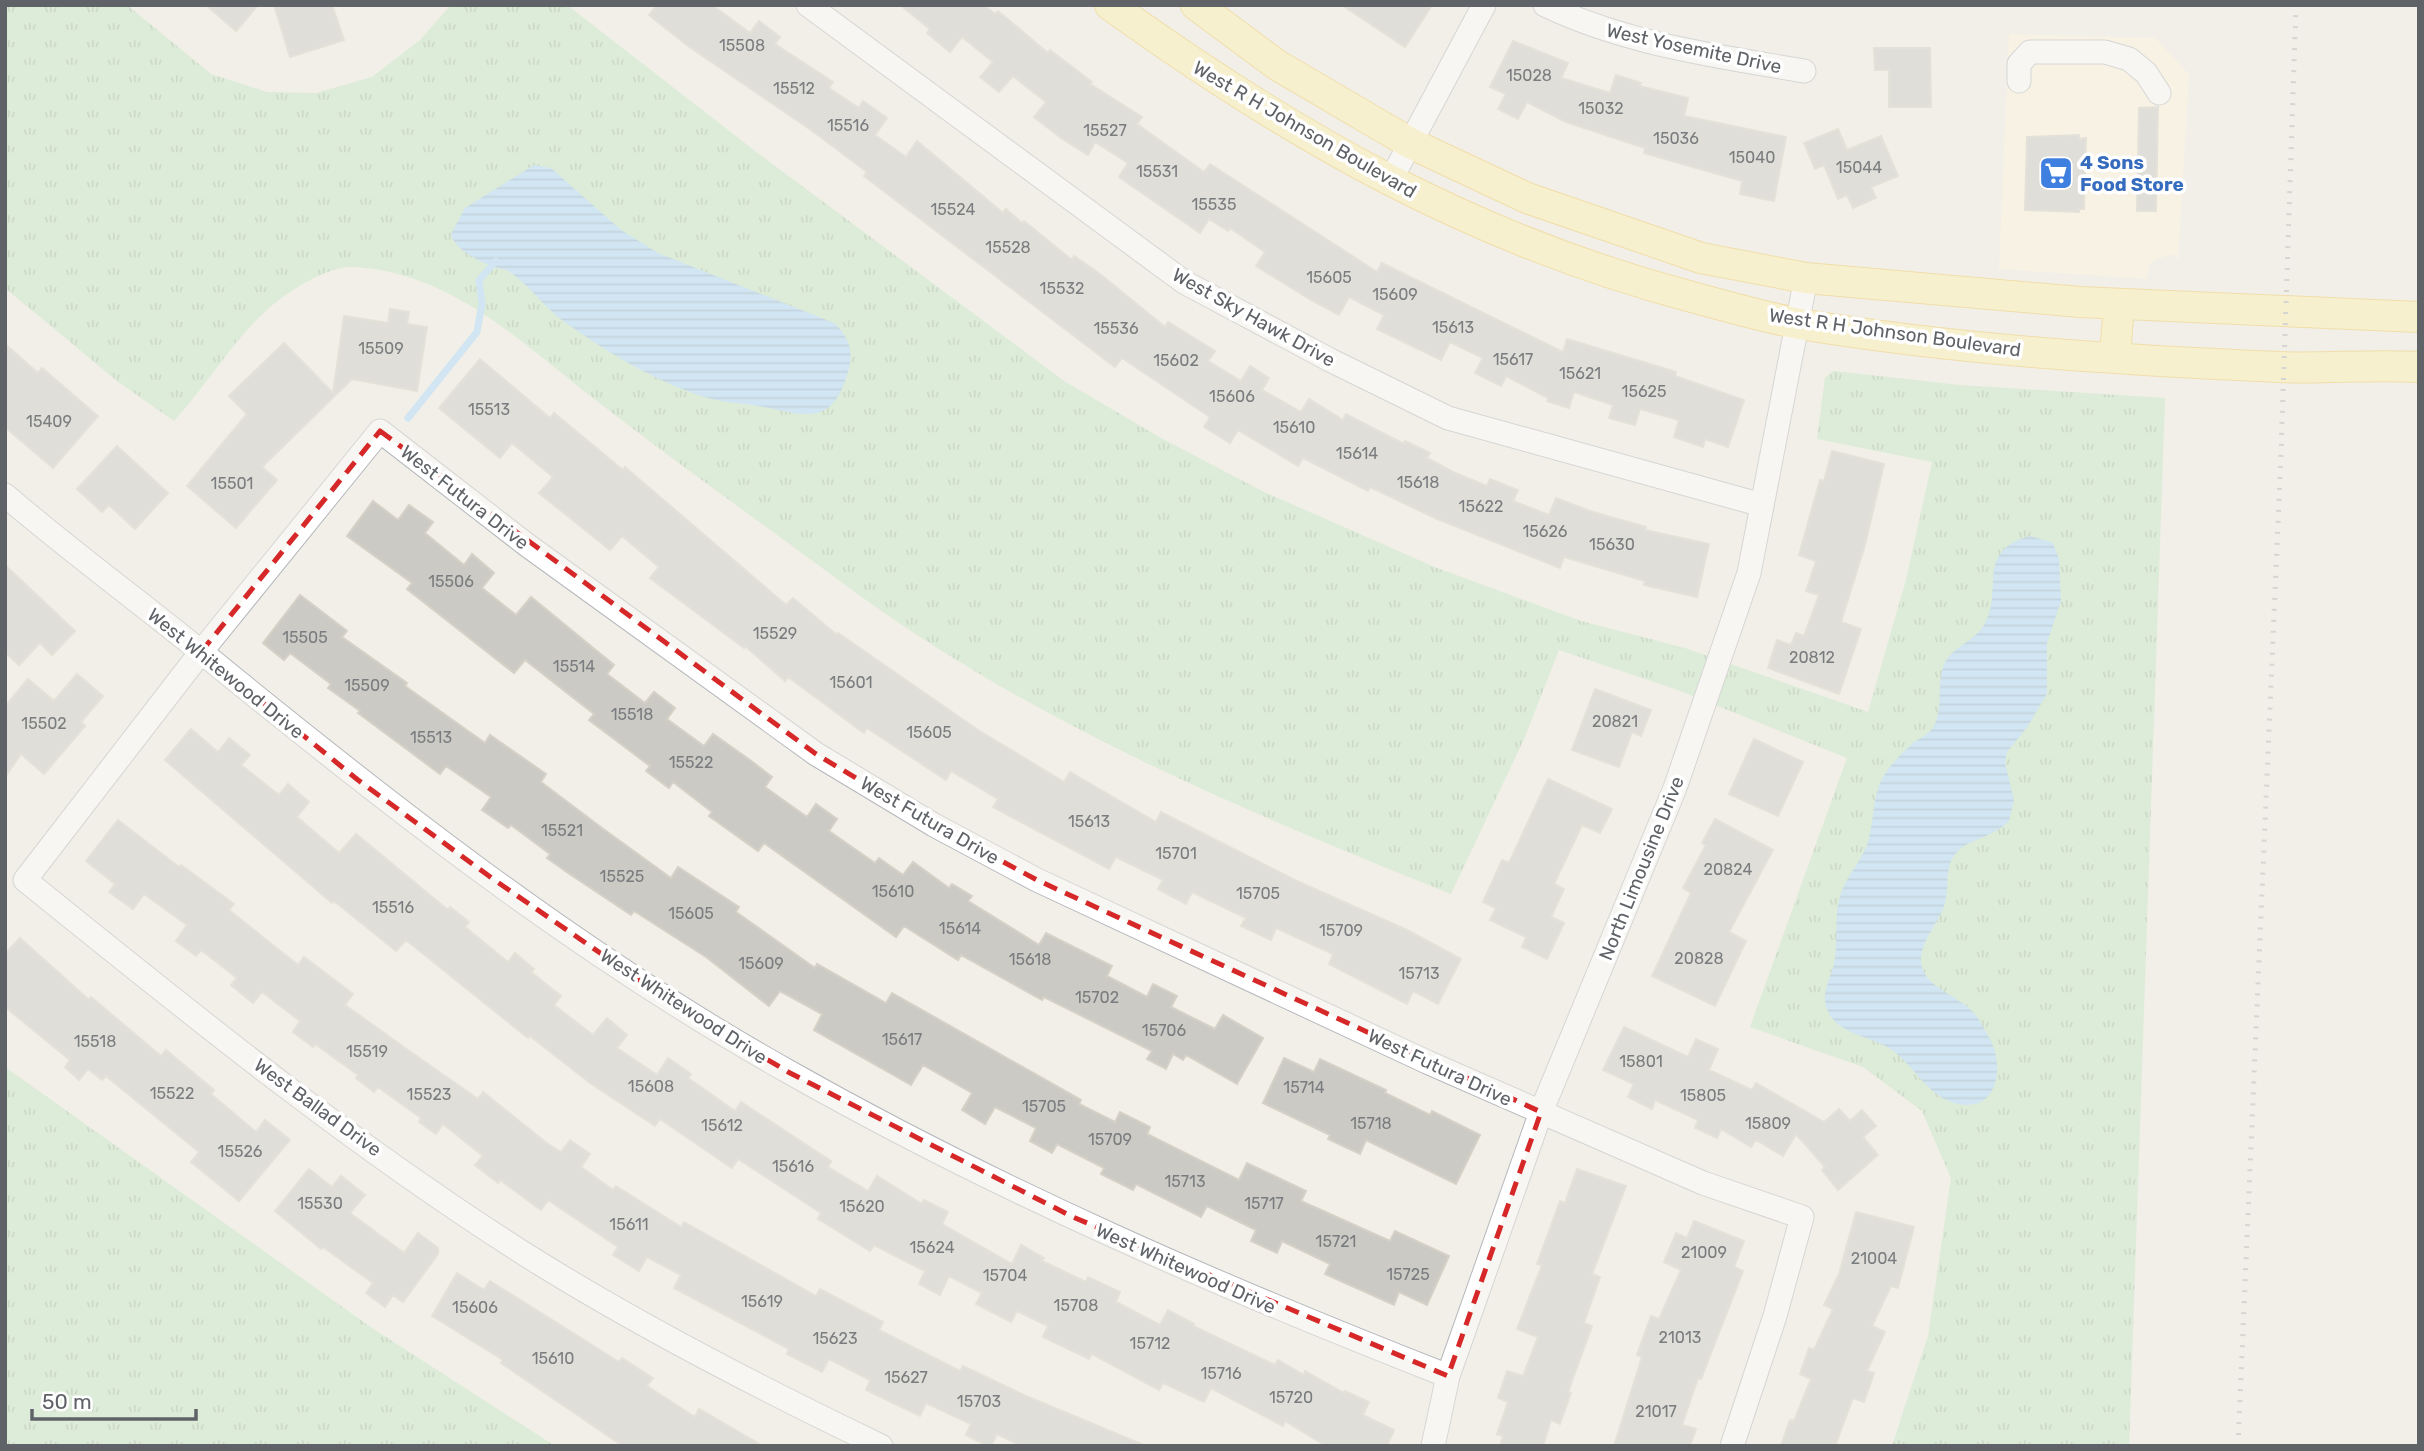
<svg xmlns="http://www.w3.org/2000/svg" width="2424" height="1451" viewBox="0 0 2424 1451" font-family="Rubik,sans-serif">
  <style>
    .commercial { fill: #fef7e0 }
    .grass { fill: url(#grass-tufts) }
    .water { fill: url(#water-rules) }
    .lines { fill: none; stroke-linecap: round; stroke-linejoin: round }
    .stream { stroke: #aadaff; stroke-width: 7 }
    .building { fill: #cccac5; stroke: #d6d1c6; stroke-width: 2 }
    .minor-casing { stroke: #b5b8bc; stroke-width: 25 }
    .major-casing { stroke: #f2c960; stroke-width: 32 }
    .minor { stroke: #fff; stroke-width: 23 }
    .major { stroke: #fff2af; stroke-width: 30 }
    .rail { stroke: #b6b7b8; stroke-width: 5; stroke-dasharray: 2 9; stroke-linecap: butt }
    .marked { fill: none; stroke: #d62828; stroke-width: 5; stroke-dasharray: 14 9; stroke-linejoin: round }
    .labels { text-anchor: middle; stroke-width: 7; stroke-linejoin: round; paint-order: stroke }
    .number-label { font-size: 16px; fill: #7a7d7f }
    .street-label { font-size: 19px; fill: #5f6368; stroke: #fff }
    .shop-label { font-size: 19px; font-weight: bold; fill: #366cbe; stroke: #fff; text-anchor: start }
  </style>
  <defs>
    <pattern id="grass-tufts" width="24" height="20" patternUnits="userSpaceOnUse" patternTransform="scale(1.75)"><rect width="24" height="20" fill="#c5e8c5"/><path d="M3 7l-1-3M5 7V3M7 7l1-3M15 17l-1-3M17 17v-4M19 17l1-3" fill="none" stroke="#a3c0a4"/></pattern>
    <pattern id="water-rules" width="6" height="5" patternUnits="userSpaceOnUse" patternTransform="scale(1.75)"><rect width="6" height="5" fill="#aadaff"/><path d="M0 2.5h6" fill="none" stroke="#8eb4d2"/></pattern>
  </defs>
  <rect width="100%" height="100%" fill="#f1efe8"/>
  <path class="commercial" d="M2009 34 2155 38 2189 74 2178 260 2173 254 2154 260 2149 266 2147 279 1999 269Z"/>
  <path class="grass" d="M5 5H127L211 74 267 92 316 93 372 77 420 40 451 5H567L759 154 1064 381 1161 438 1262 491 1437 568 1581 621 1685 648 1868 712 1906 580 1932 462 1817 439 1825 378 1833 371 1960 385 2165 398 2129 1446H1892L1928 1336 1951 1178 1922 1111 1863 1067 1750 1027 1847 758 1678 690 1559 650 1524 739 1451 894C1282 826 1110 755 955 659 894 622 837 579 780 537 720 493 660 450 602 405 528 349 453 271 353 267 338 267 323 273 310 280 245 314 221 369 174 421L117 381 5 288Z
    M5 1067 372 1328 555 1446H5Z"/>
  <path class="water" d="M534 165 551 168 621 230 658 253 834 323C851 338 854 355 847 375 832 425 807 416 764 407 743 403 721 403 701 396 653 380 603 350 562 320 542 305 528 283 507 270 490 268 454 251 451 234L465 208Z
    M2030 536 2053 543 2059 559 2061 601 2047 643V694L2028 726 2007 752 2005 763 2014 800 2009 821C1992 838 1969 839 1958 851 1943 866 1950 885 1945 903 1940 921 1922 939 1921 958 1920 986 1956 994 1972 1011 1979 1018 1985 1030 1990 1039 2007 1072 1994 1119 1949 1101 1925 1091 1913 1065 1892 1050 1869 1034 1830 1035 1825 1001 1824 988 1831 976 1834 964 1839 940 1833 916 1841 893 1847 876 1860 863 1867 845 1874 825 1872 800 1881 781 1887 768 1902 753 1913 743 1921 737 1929 735 1934 726 1943 708 1937 686 1943 667 1950 647 1973 643 1984 625 2005 591 1973 552 2030 536Z"/>
  <g class="lines">
    <path class="stream" d="M408 418 477 332 482 304 479 280 496 261"/>
  </g>
  <path class="building" d="M206 5H258L236 31Z
    M274 5H332L344 40 290 57Z
    M657 5H712L750 33 759 21 780 37 775 44 833 82 829 88 859 108 863 101 887 118 875 135 906 157 917 141 1003 213 1006 209 1022 223 1024 221 1072 260 1074 256 1100 274 1165 327 1168 322 1215 351 1208 361 1241 381 1250 366 1269 378 1262 390 1301 412 1309 399 1343 420 1346 414 1404 444 1405 441 1430 453 1427 458 1453 472 1487 486 1490 479 1518 490 1513 501 1549 515 1556 498 1593 512 1646 527 1645 530 1709 544 1697 597 1644 585 1645 581 1564 557 1560 568 1435 518 1370 487 1368 491 1303 458 1298 466 1238 430 1230 443 1204 427 1210 417 1122 358 1115 367 864 176 867 172 811 130 688 46 649 15Z
    M900 5H984L995 14 998 11 1048 53 1050 50 1092 82 1090 84 1142 117 1137 124 1204 172 1210 164 1377 272 1382 263 1563 352 1567 339 1676 372 1675 376 1744 400 1728 447 1705 439 1703 447 1674 437 1679 420 1640 409 1635 425 1609 418 1613 405 1574 392 1569 408 1547 401 1548 398 1506 376 1501 386 1475 373 1483 358 1450 342 1441 360 1377 329 1384 315 1349 297 1339 315 1311 300 1256 266 1265 252 1230 228 1228 231 1209 219 1200 233 1119 177 1128 163 1095 142 1088 155 1061 138 1034 117 1046 102 1013 76 999 92 980 77 993 62 962 37 950 52 927 33 930 29Z
    M1342 5H1432L1405 47Z
    M1513 41 1568 63 1561 78 1610 93 1616 75 1641 83 1639 86 1688 98 1684 116 1786 137 1774 201 1740 194 1742 181 1644 153 1645 148 1566 122 1527 102 1518 119 1498 109 1506 94 1490 87Z
    M1874 48H1930L1931 107H1889V70H1875Z
    M2158 107 2156 211H2137L2139 108Z
    M1838 129 1847 150 1881 136 1898 176 1871 187 1876 198 1853 208 1847 195 1838 199 1824 165 1815 169 1804 143Z
    M2079 135V139L2086 138 2084 209H2079V212L2025 210 2027 137Z
    M390 309 409 312 407 324 427 327 417 391 352 379 262 467 277 480 236 528 187 486 247 414 229 396 284 343 333 393 344 316 388 323Z
    M5 344 38 373 42 368 98 416 53 468 5 427Z
    M480 359 550 418 554 413 623 470 625 467 786 605 793 598 837 635 838 633 978 730 1064 782 1070 772 1156 822 1161 812 1299 882 1407 930 1461 959 1438 1004 1413 991 1407 1004 1329 964 1333 954 1276 928 1271 940 1241 926 1246 918 1192 892 1186 904 1158 889 1163 880 1116 857 1109 869 993 807 998 799 951 771 946 780 867 728 864 733 788 677 785 681 745 646 744 648 650 578 659 567 622 536 610 550 539 493 553 477 512 443 500 458 439 408Z
    M117 446 168 493 135 529 109 505 102 512 77 489Z
    M1832 451 1884 464 1865 545 1841 622 1861 629 1839 694 1768 668 1777 640 1791 645 1796 633 1804 636 1819 595 1806 591 1816 561 1799 555 1820 480 1824 481Z
    M373 501 398 520 409 505 433 522 425 533 464 565 472 554 494 573 482 588 516 615 531 597 614 665 607 674 645 703 654 692 675 708 667 719 704 746 713 734 750 760 772 777 765 787 807 817 816 804 837 819 829 831 875 863 879 858 903 875 913 862 949 888 952 884 972 896 968 901 1039 945 1046 933 1112 966 1107 976 1147 997 1153 984 1177 996 1171 1007 1215 1029 1223 1015 1263 1038 1237 1084 1186 1055 1183 1060 1173 1054 1166 1069 1147 1059 1152 1051 1044 997 1042 1000 961 955 958 960 904 926 896 937 764 843 758 851 709 816 712 812 673 782 669 788 646 771 650 766 589 720 594 714 525 660 514 673 407 589 412 583 347 536Z
    M5 565 75 631 52 655 40 643 19 665 5 652Z
    M300 595 347 631 342 637 407 683 405 686 485 743 490 735 546 774 541 782 602 828 671 878 678 867 739 907 736 912 815 968 817 964 886 1003 892 993 1081 1100 1079 1104 1115 1122 1120 1112 1150 1127 1147 1134 1239 1180 1247 1163 1306 1191 1301 1201 1390 1241 1395 1231 1449 1256 1427 1305 1399 1292 1394 1305 1325 1274 1330 1264 1282 1241 1277 1253 1251 1241 1256 1230 1207 1206 1201 1217 1136 1184 1133 1190 1101 1174 1104 1168 1057 1144 1052 1153 1030 1141 1036 1128 995 1107 985 1124 962 1110 972 1093 923 1065 911 1085 814 1030 822 1014 780 991 769 1006 706 957 634 911 631 915 568 873 547 858 550 854 511 825 508 828 482 810 491 797 446 766 440 774 358 713 360 711 328 688 331 684 290 653 284 660 263 643Z
    M77 674 103 696 81 722 85 726 44 774 21 754 5 777V706L28 679 54 701Z
    M1595 689 1651 710 1641 736 1632 732 1619 767 1572 750Z
    M191 729 218 752 229 738 250 755 241 765 279 795 288 784 309 802 297 817 339 853 356 834 448 910 450 907 469 922 465 927 508 962 515 953 534 969 531 972 561 996 554 1005 593 1035 607 1018 627 1035 617 1048 657 1075 668 1058 691 1074 688 1078 735 1111 741 1102 831 1161 828 1167 868 1191 877 1176 922 1204 924 1200 948 1212 942 1224 1012 1264 1021 1245 1044 1258 1042 1261 1086 1282 1088 1277 1120 1292 1116 1302 1160 1325 1168 1310 1194 1324 1193 1326 1275 1365 1278 1360 1304 1375 1305 1371 1344 1393 1345 1391 1369 1402 1363 1415 1394 1430 1387 1446H1326L1285 1421 1283 1426 1211 1388 1204 1402 1163 1383 1159 1390 1092 1354 1089 1359 1043 1337 1048 1326 1017 1311 1011 1322 976 1304 982 1293 949 1276 940 1295 919 1284 925 1271 874 1245 870 1251 818 1219 821 1213 738 1159 732 1168 660 1119 655 1126 590 1083 530 1036 528 1038 406 940 396 951 334 901 332 903 165 760Z
    M1754 739 1803 762 1778 816 1729 794Z
    M1548 779 1612 809 1600 833 1582 825 1554 884 1564 889 1551 917 1564 923 1547 959 1522 947 1526 937 1490 920 1496 908 1483 902 1502 860 1509 863Z
    M1715 819 1773 850 1729 932 1746 941 1715 1006 1652 976 1691 893 1683 888 1706 845 1702 843Z
    M118 820 179 867 181 865 234 904 229 910 298 965 304 957 353 994 345 1005 408 1050 478 1099 483 1092 548 1144 561 1152 570 1140 590 1154 581 1167 613 1190 616 1186 681 1227 684 1222 816 1296 820 1289 883 1322 879 1330 960 1371 963 1366 1026 1396 1146 1446H1022L997 1434 991 1446H988L966 1435 971 1424 926 1403 920 1416 866 1390 870 1380 829 1359 822 1372 787 1354 789 1349 674 1288 681 1275 647 1257 639 1271 613 1255 618 1247 548 1200 541 1210 500 1180 498 1183 475 1165 483 1156 443 1124 436 1134 419 1122 421 1118 378 1087 374 1092 356 1078 358 1075 315 1044 313 1047 293 1032 300 1021 262 992 253 1003 231 985 237 978 201 950 196 956 176 941 187 925 144 894 133 909 109 892 115 884 86 861Z
    M20 938 89 1000 91 997 161 1056 166 1050 214 1090 211 1094 256 1132 265 1120 290 1140 239 1201 191 1162 199 1152 106 1076 102 1080 88 1069 79 1080 65 1067 70 1060 5 1007V954Z
    M1624 1027 1688 1057 1696 1039 1718 1049 1709 1070 1752 1090 1756 1083 1824 1122 1839 1109 1850 1121 1862 1110 1876 1126 1863 1137 1878 1155 1838 1190 1822 1170 1825 1167 1796 1134 1783 1156 1756 1140 1751 1147 1721 1129 1717 1138 1695 1128 1698 1120 1655 1100 1652 1109 1628 1097 1634 1084 1603 1070Z
    M1284 1058 1314 1072 1320 1059 1386 1090 1385 1093 1430 1115 1432 1111 1480 1135 1456 1184 1366 1140 1360 1154 1328 1139 1330 1135 1263 1103Z
    M309 1169 332 1187 341 1176 365 1195 350 1213 404 1253 418 1233 438 1248V1254L403 1302 393 1295 385 1307 366 1293 373 1283 323 1247 321 1249 275 1211Z
    M1577 1169 1626 1186 1592 1274 1600 1277 1584 1323 1592 1326 1568 1392 1571 1393 1560 1424 1551 1420 1543 1446H1500L1503 1436 1497 1434 1508 1402 1498 1398 1507 1371 1523 1376 1538 1337 1517 1329 1542 1265 1537 1264 1560 1201 1565 1203Z
    M1856 1212 1914 1227 1898 1288 1891 1286 1872 1326 1885 1332 1867 1371 1874 1373 1864 1402 1853 1398 1835 1446H1781L1790 1420 1794 1421 1811 1379 1800 1374 1809 1348 1814 1350 1833 1309 1824 1305 1839 1274Z
    M1694 1221 1744 1241 1734 1267 1743 1271 1701 1379 1698 1378 1682 1425 1696 1429 1690 1446H1614L1642 1357 1637 1355 1651 1316 1659 1319 1681 1270 1664 1262 1676 1233 1687 1238Z
    M457 1273 484 1290 490 1281 619 1362 622 1358 653 1378 647 1386 695 1417 699 1409 763 1446H623L501 1363 503 1360 432 1316Z"/>
  <g class="lines">
    <g class="minor-casing">
      <path id="minor" d="M808 5 1184 282 1330 360 1448 418 1762 505
        M1545 5C1626 44 1717 56 1804 71
        M2019 81V64L2030 52H2105L2129 59 2146 73 2159 93
        M1389 183 1484 5
        M5 495C70 551 139 601 205 655 390 806 580 955 789 1072 999 1191 1223 1288 1448 1376
        M881 1446C764 1390 649 1331 539 1263 358 1150 191 1014 25 880L201 652 380 431 527 545 816 754 934 825 1037 880 1427 1062 1703 1183 1802 1217 1775 1316 1732 1446
        M1433 1446 1448 1376 1541 1112 1675 788 1749 573 1806 278"/>
    </g>
    <g class="major-casing">
      <path id="major" d="M1110 5C1294 137 1472 239 1692 297 1728 307 1764 317 1800 324 1958 350 2120 360 2279 367 2326 369 2372 364 2419 367
        M1196 5 1277 65 1410 143 1527 198 1701 258 1806 278 2080 302 2419 317
        M2115 356 2119 305"/>
    </g>
    <use href="#minor" class="minor"/>
    <use href="#major" class="major"/>
    <path class="rail" d="M2238 1446 2281 454 2296 5"/>
  </g>
  <path d="M0 0H2424V1451H0ZM380 431 816 754 934 825 1037 880 1541 1112 1448 1376 1073 1217 790 1073 677 1006 493 879 358 780 201 652Z" fill="#f1efe8" fill-opacity=".55" fill-rule="evenodd"/>
  <path class="marked" d="M380 431 816 754 934 825 1037 880 1541 1112 1448 1376 1073 1217 790 1073 677 1006 493 879 358 780 201 652Z"/>
  <defs>
    <g id="supermarket-square" transform="scale(1.75)"><rect x="-9" y="-9" width="18" height="18" rx="4" fill="#3f7fe0" stroke="#fff"/><path d="M-6-5.5h2.5l.6 2H6L4.5 2H-2.5L-4.4-4H-6ZM-1.5 3.2a1.3 1.3 0 1 0 .1 0ZM3 3.2a1.3 1.3 0 1 0 .1 0Z" fill="#fff"/></g>
  </defs>
  <g fill-rule="evenodd">
    <use href="#supermarket-square" x="2056" y="173"/>
  </g>
  <g class="labels">
    <g class="number-label">
      <text x="742" y="51">15508</text>
      <text x="1529" y="81">15028</text>
      <text x="794" y="94">15512</text>
      <text x="1601" y="114">15032</text>
      <text x="848" y="131">15516</text>
      <text x="1105" y="136">15527</text>
      <text x="1676" y="144">15036</text>
      <text x="1752" y="163">15040</text>
      <text x="1859" y="173">15044</text>
      <text x="1157" y="177">15531</text>
      <text x="1214" y="210">15535</text>
      <text x="953" y="215">15524</text>
      <text x="1008" y="253">15528</text>
      <text x="1329" y="283">15605</text>
      <text x="1062" y="294">15532</text>
      <text x="1395" y="300">15609</text>
      <text x="1453" y="333">15613</text>
      <text x="1116" y="334">15536</text>
      <text x="381" y="354">15509</text>
      <text x="1513" y="365">15617</text>
      <text x="1176" y="366">15602</text>
      <text x="1580" y="379">15621</text>
      <text x="1644" y="397">15625</text>
      <text x="1232" y="402">15606</text>
      <text x="489" y="415">15513</text>
      <text x="49" y="427">15409</text>
      <text x="1294" y="433">15610</text>
      <text x="1357" y="459">15614</text>
      <text x="1418" y="488">15618</text>
      <text x="232" y="489">15501</text>
      <text x="1481" y="512">15622</text>
      <text x="1545" y="537">15626</text>
      <text x="1612" y="550">15630</text>
      <text x="451" y="587">15506</text>
      <text x="775" y="639">15529</text>
      <text x="305" y="643">15505</text>
      <text x="1812" y="663">20812</text>
      <text x="574" y="672">15514</text>
      <text x="851" y="688">15601</text>
      <text x="367" y="691">15509</text>
      <text x="632" y="720">15518</text>
      <text x="1615" y="727">20821</text>
      <text x="44" y="729">15502</text>
      <text x="929" y="738">15605</text>
      <text x="431" y="743">15513</text>
      <text x="691" y="768">15522</text>
      <text x="1089" y="827">15613</text>
      <text x="562" y="836">15521</text>
      <text x="1176" y="859">15701</text>
      <text x="1728" y="875">20824</text>
      <text x="622" y="882">15525</text>
      <text x="893" y="897">15610</text>
      <text x="1258" y="899">15705</text>
      <text x="393" y="913">15516</text>
      <text x="691" y="919">15605</text>
      <text x="960" y="934">15614</text>
      <text x="1341" y="936">15709</text>
      <text x="1699" y="964">20828</text>
      <text x="1030" y="965">15618</text>
      <text x="761" y="969">15609</text>
      <text x="1419" y="979">15713</text>
      <text x="1097" y="1003">15702</text>
      <text x="1164" y="1036">15706</text>
      <text x="902" y="1045">15617</text>
      <text x="95" y="1047">15518</text>
      <text x="367" y="1057">15519</text>
      <text x="1641" y="1067">15801</text>
      <text x="651" y="1092">15608</text>
      <text x="1304" y="1093">15714</text>
      <text x="172" y="1099">15522</text>
      <text x="429" y="1100">15523</text>
      <text x="1703" y="1101">15805</text>
      <text x="1044" y="1112">15705</text>
      <text x="1371" y="1129">15718</text>
      <text x="1768" y="1129">15809</text>
      <text x="722" y="1131">15612</text>
      <text x="1110" y="1145">15709</text>
      <text x="240" y="1157">15526</text>
      <text x="793" y="1172">15616</text>
      <text x="1185" y="1187">15713</text>
      <text x="320" y="1209">15530</text>
      <text x="1264" y="1209">15717</text>
      <text x="862" y="1212">15620</text>
      <text x="629" y="1230">15611</text>
      <text x="1336" y="1247">15721</text>
      <text x="932" y="1253">15624</text>
      <text x="1704" y="1258">21009</text>
      <text x="1874" y="1264">21004</text>
      <text x="1408" y="1280">15725</text>
      <text x="1005" y="1281">15704</text>
      <text x="762" y="1307">15619</text>
      <text x="1076" y="1311">15708</text>
      <text x="475" y="1313">15606</text>
      <text x="1680" y="1343">21013</text>
      <text x="835" y="1344">15623</text>
      <text x="1150" y="1349">15712</text>
      <text x="553" y="1364">15610</text>
      <text x="1221" y="1379">15716</text>
      <text x="906" y="1383">15627</text>
      <text x="1291" y="1403">15720</text>
      <text x="979" y="1407">15703</text>
      <text x="1656" y="1417">21017</text>
    </g>
    <g class="street-label">
      <text transform="translate(1694 48) rotate(12)" y="7">West Yosemite Drive</text>
      <text transform="translate(1305 129) rotate(30)" y="7">West R H Johnson Boulevard</text>
      <text transform="translate(1254 317) rotate(29)" y="7">West Sky Hawk Drive</text>
      <text transform="translate(1895 332) rotate(8)" y="7">West R H Johnson Boulevard</text>
      <text transform="translate(465 497) rotate(38)" y="7">West Futura Drive</text>
      <text transform="translate(226 673) rotate(39)" y="7">West Whitewood Drive</text>
      <text transform="translate(930 820) rotate(30)" y="7">West Futura Drive</text>
      <text transform="translate(1641 868) rotate(-68)" y="7">North Limousine Drive</text>
      <text transform="translate(684 1006) rotate(33)" y="7">West Whitewood Drive</text>
      <text transform="translate(1440 1067) rotate(25)" y="7">West Futura Drive</text>
      <text transform="translate(318 1107) rotate(36)" y="7">West Ballad Drive</text>
      <text transform="translate(1186 1268) rotate(24)" y="7">West Whitewood Drive</text>
    </g>
    <g class="shop-label">
      <text x="2080" y="169">4 Sons<tspan x="2080" dy="22">Food Store</tspan></text>
    </g>
  </g>
  <rect width="2424" height="1451" fill="none" stroke="#5f6368" stroke-width="14"/>
  <path d="M32 1409v10h164v-10" fill="none" stroke="#5f6368" stroke-width="3.5"/>
  <text x="42" y="1409" font-size="21" fill="#5f6368" stroke="#ffffff" stroke-width="5" paint-order="stroke">50 m</text>
</svg>
